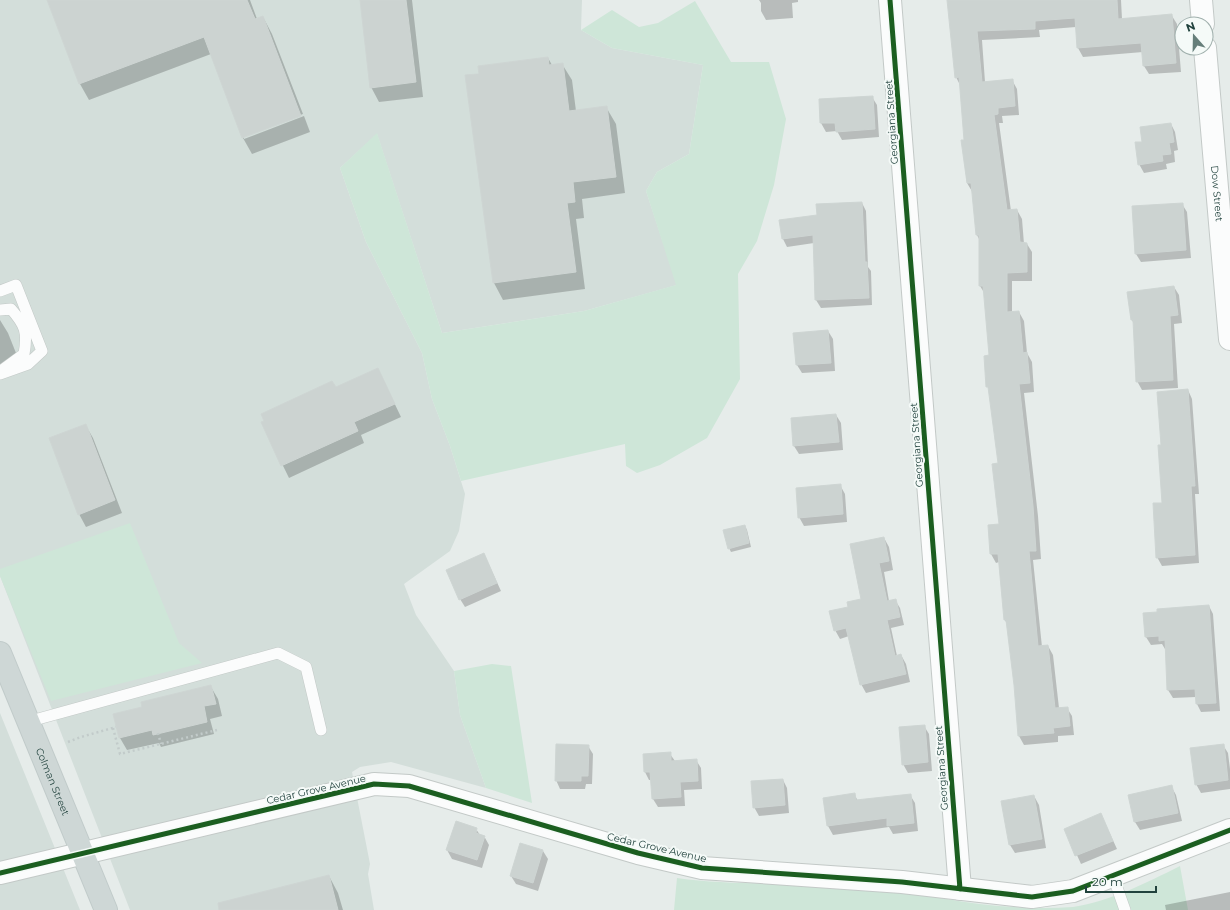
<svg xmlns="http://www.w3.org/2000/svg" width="1230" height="910" viewBox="0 0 1230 910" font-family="Montserrat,sans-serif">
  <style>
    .built { fill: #d3deda }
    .green { fill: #cee6d8 }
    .shadow { fill: #0003 }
    .building { fill: #ccd3d1; stroke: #ced5d3 }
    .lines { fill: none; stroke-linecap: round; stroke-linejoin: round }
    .service-casing { stroke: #c3c9c7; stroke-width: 12 }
    .minor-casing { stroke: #c3c9c7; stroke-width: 24 }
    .primary-casing { stroke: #c1cbca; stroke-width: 24 }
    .path { stroke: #c2cbca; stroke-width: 2.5; stroke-dasharray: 2 3; stroke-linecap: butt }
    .service { stroke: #fbfcfc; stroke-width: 11 }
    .minor { stroke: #fbfcfc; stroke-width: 22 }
    .primary { stroke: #ced7d6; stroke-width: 22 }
    .cycleway-casing { stroke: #f5faf8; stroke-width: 8 }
    .cycleway { stroke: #1b5e20; stroke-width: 5 }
    .labels { text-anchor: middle; stroke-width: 4; stroke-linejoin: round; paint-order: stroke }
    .street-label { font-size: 10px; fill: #21423d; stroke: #f5faf8 }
  </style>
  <rect width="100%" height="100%" fill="#e6ecea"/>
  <path class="built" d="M0 0H582L581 30 612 48 703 65 689 154 657 172 646 191 677 285 584 311 442 333 377 134 340 168 366 242 422 353 432 399 450 446 465 494 459 531 450 551 404 584 416 615 454 671 460 715 486 788 391 762 360 767 352 772 370 864 368 874 374 910H130L0 576Z
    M0 713 80 910H0Z"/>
  <path class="green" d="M695 1 731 62H769L786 119 774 185 757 241 738 274 740 379 707 438 660 465 637 473 626 466 625 444 461 481 450 446 432 399 422 353 366 242 340 168 377 133 442 333 584 311 676 285 646 191 657 172 689 154 703 65 612 48 581 30 612 10 639 27 658 23Z
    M130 523 179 643 202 663 51 701 0 576V569Z
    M492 664 511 666 532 803 486 788 460 715 454 671Z
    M1180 866 1188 910H674L677 878C733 886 790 882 846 885 865 886 884 888 903 890 916 892 929 895 941 898 984 906 1030 910 1073 907 1111 901 1146 883 1180 866Z"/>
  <path class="shadow" d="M48 0H250L257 19 263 17 272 34 303 114 244 136V139L304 116 310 132 252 154 243 138 211 54 89 100 80 84Z
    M361 0H412L423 97 379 102 371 87Z
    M759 0H798V2L792 3 793 18 766 20 761 11V3Z
    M948 0H1121L1122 19 1172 16 1177 24 1181 72 1149 74 1144 66 1143 52 1083 57 1078 48 1076 27 1039 30 1040 37 982 40 985 82 1012 80 1017 89 1019 115 1002 116 1003 123H999L1011 211 1017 210 1022 219 1024 244H1027L1032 252V281H1012V313L1019 312 1024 321 1027 353 1032 362 1034 392 1024 393 1038 516 1041 559 1033 560 1042 647 1048 646 1053 655 1059 708H1067L1072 716 1074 735 1058 736V742L1024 745 1019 736 1015 685 1007 624 1005 620 999 562 996 563 991 554 1000 525 999 464 990 390 987 386 990 356 985 294 980 286V241L977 235 973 193 967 183 962 141H965L960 85 956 77Z
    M548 58 552 65 562 64 572 80 576 111 606 107 616 124 625 193 582 199 584 218 576 219 585 289 503 300 494 283 467 76 480 74Z
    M872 97 877 105 879 137 842 140 837 131 826 132 821 123 820 100Z
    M1171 124 1175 132 1178 150 1174 151 1175 162 1166 164 1167 169 1144 173 1139 164 1143 142Z
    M862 203 866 211 868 267 871 271 872 305 821 308 816 300 814 243 787 247 783 239 818 216Z
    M1182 204 1187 212 1191 258 1141 262 1136 254Z
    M1174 287 1179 295 1182 323 1174 324 1178 388 1142 390 1137 381 1134 324 1132 320Z
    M0 320 8 333 20 363 0 372Z
    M828 331 833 339 835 371 802 373 797 365 795 334Z
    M378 369 401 417 361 435 364 443 289 478 262 423Z
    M1188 390 1192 399 1199 494H1195L1199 563 1162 566 1157 557 1164 504 1162 446Z
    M836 415 841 423 843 450 799 454 794 446Z
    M86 426 93 438 122 513 86 527 79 514Z
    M840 485 845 494 847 522 804 526 799 517Z
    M745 526 747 530 751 547 731 552 729 548Z
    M884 538 889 547 893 570 884 572 889 601 895 600 900 608 904 625 891 628 897 656 901 655 906 664 910 682 866 693 861 684 849 636 840 639 835 630 849 607 862 600Z
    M484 554 501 591 465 607 460 599Z
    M1209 606 1213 614 1220 711 1201 712 1197 704 1196 697 1173 698 1168 690 1166 649H1165L1162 644 1151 645 1146 637Z
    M211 687 218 699 222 716 210 719 214 734 161 747 159 743 127 750 120 738 143 708Z
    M924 726 929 734 932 771 908 773 903 764Z
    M1223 745 1228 753 1230 769V789L1201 793 1196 784Z
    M588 746 593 754 592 784H586L585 789H560L556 780Z
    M670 754 675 761 696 760 701 768 702 789 684 790 685 806 658 807 653 799 652 780H649L645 772 644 755Z
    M783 780 787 788 789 813 759 816 754 807Z
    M1171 786 1176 795 1182 821 1140 830 1135 822 1129 796Z
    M854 794 858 801 910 795 915 803 918 831 893 834 889 827 833 835 828 826 825 799Z
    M1034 796 1039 805 1046 848 1015 853 1010 845 1002 802Z
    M1105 823 1117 849 1081 864 1065 829Z
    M476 829 480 835 484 836 489 845 482 868 452 859 447 850Z
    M543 851 548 859 538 891 516 884 511 876Z
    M329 876 338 893 343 910H243Z
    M1230 892V910H1166L1165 905Z"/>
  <path class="building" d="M47 0H247L255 19 263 16 301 116 242 138 204 37 79 84Z
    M360 0H406L416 82 370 88Z
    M947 0H1117L1118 19 1172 14 1176 63 1143 66 1141 43 1077 48 1075 18 1035 21V29L977 31 982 82 1013 79 1015 106 998 108V114L994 115 1007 210 1017 209 1020 242 1027 243V272L1007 273V312L1019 311 1023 353 1027 352 1030 383 1019 384 1033 506 1036 551H1029L1038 646 1048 645 1055 708 1068 707 1070 726 1053 728 1054 733 1018 736 1014 685 1006 620H1004L998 554H990L988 525 999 524 992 464 998 463 988 387H986L984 356 989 355 983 286H979V235H976L971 183H967L961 140H964L959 77 955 78Z
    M548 57 549 65 563 63 569 111 607 106 616 177 573 182 575 202 567 203 576 272 493 283 465 75 479 74 478 66Z
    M873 96 875 129 836 132 835 123H820L819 99Z
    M1171 123 1174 142 1169 143 1171 154 1162 155 1163 161 1138 165 1135 142H1142L1140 127Z
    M862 202 865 262H867L869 298 815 300 813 235 782 239 779 220 817 215 816 204Z
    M1183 203 1186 250 1135 254 1132 206Z
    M1174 286 1178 315 1170 316 1173 380 1136 382 1133 320H1131L1127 292Z
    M828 330 831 363 796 365 793 333Z
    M378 368 395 404 354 422 358 431 281 466 261 422 264 421 261 414 332 381 336 387Z
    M1188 389 1195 486H1191L1195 555 1156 558 1153 503H1162L1158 445H1161L1157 392Z
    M836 414 839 442 793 446 791 418Z
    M86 424 115 500 78 515 49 438Z
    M841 484 843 514 798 518 796 488Z
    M745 525 749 543 728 549 723 530Z
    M884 537 889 561 879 563 887 601 896 599 900 617 887 620 895 656 901 654 906 674 860 685 846 628 834 631 829 611 848 607 847 602 861 599 850 544Z
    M484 553 497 583 459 600 446 570Z
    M1209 605 1216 703 1196 704 1195 689 1167 690 1165 640 1159 641V636L1145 637 1143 613 1157 612V609Z
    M211 685 216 704 204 706 207 722 153 735 152 730 119 738 113 714 142 707 141 702Z
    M925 725 928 762 902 765 899 727Z
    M556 744 589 745 588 776H581V781H555Z
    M1224 744 1228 780 1195 785 1190 748Z
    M671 752V761L697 759 698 781 680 782 681 797 652 799 650 772H644L643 754Z
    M783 779 785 805 753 808 751 781Z
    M1172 785 1178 813 1134 822 1128 795Z
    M855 793 856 800 911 794 914 823 887 826V818L827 826 823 798Z
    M1034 795 1042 839 1009 845 1001 801Z
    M1101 813 1113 841 1075 856 1064 829Z
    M456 821 477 828 476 833 485 836 477 860 446 850Z
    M520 843 543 850 533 883 510 876Z
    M329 875 338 910H219L218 903Z"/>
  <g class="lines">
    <g class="service-casing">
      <path id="service" d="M0 291 16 285 42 351 28 364 0 374
        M0 310 11 309C25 325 28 332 24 354L2 370
        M27 722 278 653 306 667 321 730
        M1113 876 1125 910"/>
    </g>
    <g class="minor-casing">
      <g id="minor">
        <path d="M890 0 960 889"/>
        <path d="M1201 0 1203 24"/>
        <path id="s1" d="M1205 48 1230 339"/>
        <path d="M0 873 374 784 409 786 638 853 702 868 902 882 1032 897 1073 891 1230 830"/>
      </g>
    </g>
    <g class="primary-casing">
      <g id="primary">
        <path id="s2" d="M0 653 106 910"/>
      </g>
    </g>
    <path class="path" d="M113 728 120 754 217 730
      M158 733 161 744
      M68 742 81 737 116 727"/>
    <use href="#service" class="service"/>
    <use href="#minor" class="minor"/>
    <use href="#primary" class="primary"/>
    <g class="cycleway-casing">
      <path id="cycleway" d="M890 0 960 889
        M0 873 374 784 409 786 638 853 702 868 902 882 1032 897 1073 891 1230 830"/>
    </g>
    <use href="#cycleway" class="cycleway"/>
  </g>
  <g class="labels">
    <g class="street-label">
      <text transform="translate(891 122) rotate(-94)" y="4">Georgiana Street</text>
      <text dy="4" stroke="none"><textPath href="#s1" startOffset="146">Dow Street</textPath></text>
      <text transform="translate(916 445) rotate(-94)" y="4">Georgiana Street</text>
      <text transform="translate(941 768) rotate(-94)" y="4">Georgiana Street</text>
      <text dy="4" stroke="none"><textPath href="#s2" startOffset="139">Colman Street</textPath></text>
      <text transform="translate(316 789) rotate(-13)" y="4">Cedar Grove Avenue</text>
      <text transform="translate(657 847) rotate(13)" y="4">Cedar Grove Avenue</text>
    </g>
  </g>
  <g transform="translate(1194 36) rotate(340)"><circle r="19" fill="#f5faf8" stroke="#a0b0ad"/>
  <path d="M0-3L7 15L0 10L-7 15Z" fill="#667e7a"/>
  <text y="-6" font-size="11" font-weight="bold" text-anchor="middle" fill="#21423d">N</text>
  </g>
  <path d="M1086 886v6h70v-6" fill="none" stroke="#21423d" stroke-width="2"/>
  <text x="1092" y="886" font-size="12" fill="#21423d" stroke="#f5faf8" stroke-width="3" paint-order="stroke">20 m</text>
</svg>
